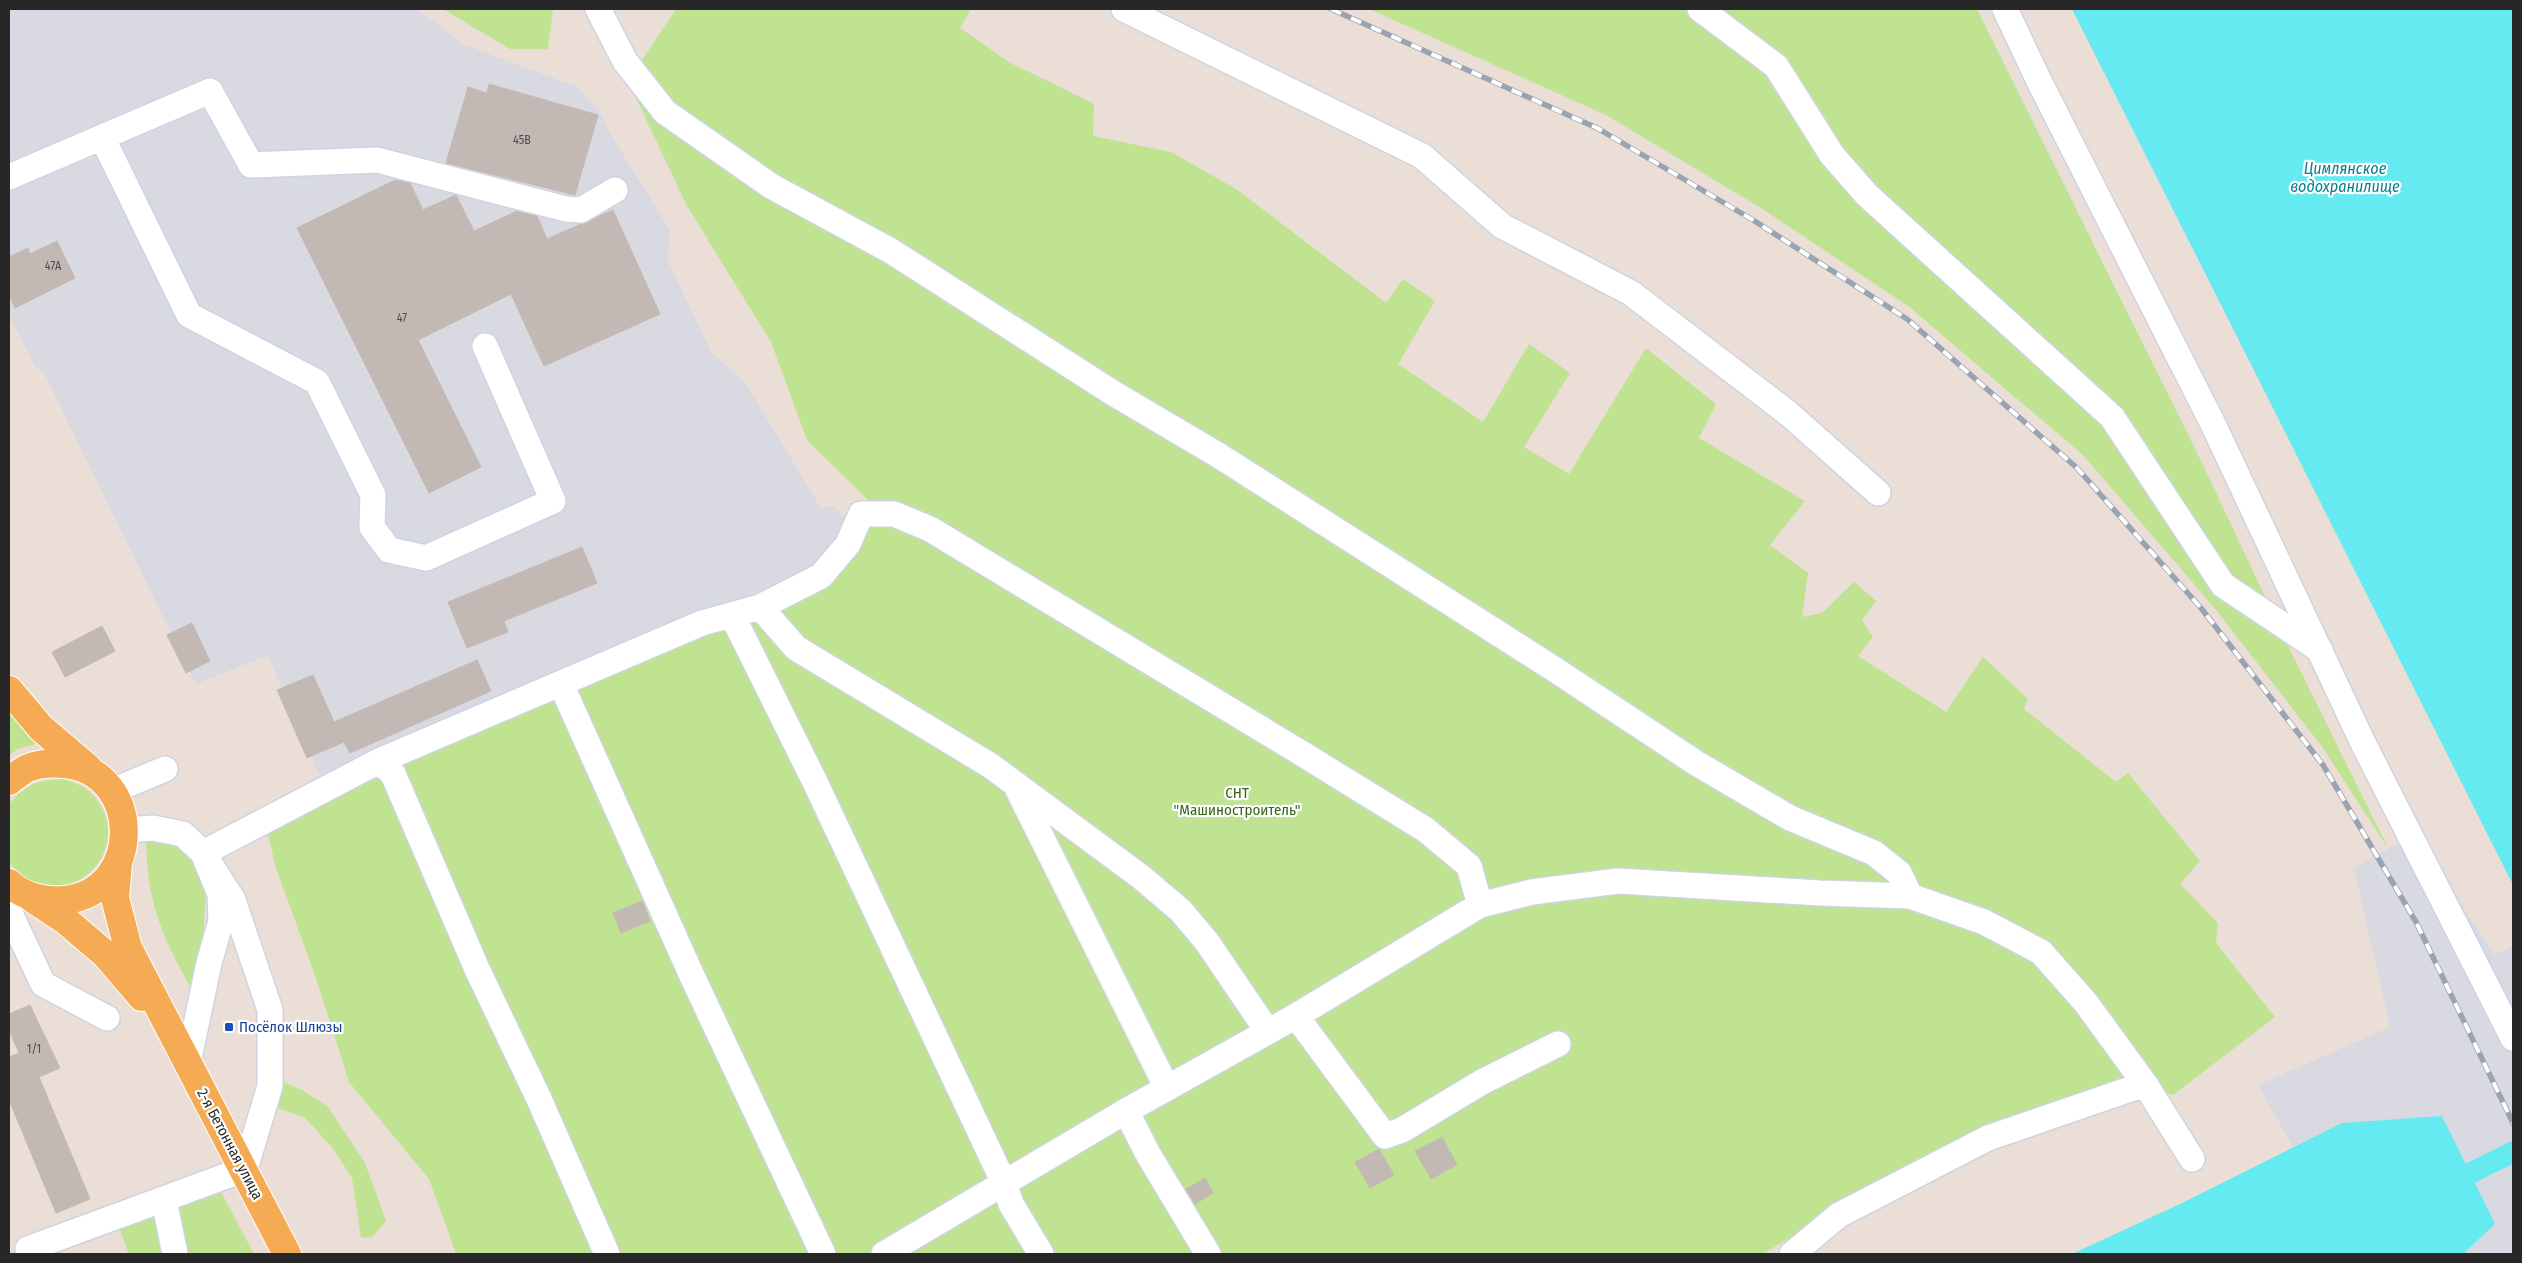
<svg xmlns="http://www.w3.org/2000/svg" width="2522" height="1263" viewBox="0 0 2522 1263" font-family="'Fira Sans Condensed',sans-serif">
  <style>
    .industrial { fill: #d9d9e2 }
    .green { fill: #bfe391 }
    .water { fill: #65eaf1 }
    .lines { fill: none; stroke-linecap: round; stroke-linejoin: round }
    .canal { stroke: #65eaf1; stroke-width: 21 }
    .building { fill: #c2b8b4; stroke: #c5bab1 }
    .minor-casing { stroke: #ccd5e1; stroke-width: 28 }
    .major-casing { stroke: #fff; stroke-width: 30 }
    .minor { stroke: #fff; stroke-width: 25 }
    .major { stroke: #f4ab53; stroke-width: 28 }
    .rail-casing { stroke: #9aa3b2; stroke-width: 5.5 }
    .rail { stroke: #fff; stroke-width: 4; stroke-dasharray: 11; stroke-linecap: butt }
    .transit-dot { fill: #1a4fb4; stroke: #fff; stroke-width: 2 }
    .labels { text-anchor: middle; stroke-width: 4.5; stroke-linejoin: round; paint-order: stroke }
    .number-label { font-size: 12px; fill: #4e4b4a }
    .park-label { font-size: 15px; fill: #376417; stroke: #fff }
    .transit-label { font-size: 15px; fill: #164399; stroke: #fff; text-anchor: start }
    .street-label { font-size: 15px; fill: #272727; stroke: #fff }
    .water-label { font-size: 16px; font-style: italic; fill: #098091; stroke: #fff }
  </style>
  <rect width="100%" height="100%" fill="#eaded7"/>
  <path class="industrial" d="M9 9H417L465 45 577 87 600 112 609 132 670 230 668 261 711 352 745 383 821 508 834 506 846 520 829 555 754 605 690 620 319 775 268 655 196 684 44 373 39 368 36 369 9 315Z
    M2414 834 2495 955 2513 946V1254H2463L2495 1223 2342 1123 2293 1147 2258 1085 2390 1027 2354 868Z"/>
  <path class="green" d="M443 9H553L548 49H510Z
    M676 9H971L960 28 1009 62 1094 104 1093 136 1171 152 1236 189 1386 303 1403 279 1435 301 1398 364 1483 422 1529 344 1570 373 1524 447 1569 474 1646 348 1716 404 1699 438 1805 501 1770 545 1808 573 1802 617 1822 613 1854 582 1876 601 1862 620 1873 637 1858 656 1946 712 1983 657 2028 699 2024 709 2116 782 2128 773 2200 861 2180 884 2218 923 2216 943 2275 1017 2173 1095 2132 1083 1799 1232 1763 1254H456L429 1179 349 1082 316 978 276 868 267 831 280 818 622 664 748 619 863 531 879 523 871 503 807 440 771 342 687 206 628 81Z
    M1369 9H1977L2205 469 2290 650 2389 850 2323 748 2213 606 2083 455 1908 306 1761 208 1606 115Z
    M9 710 21 726 39 743 18 749 9 755Z
    M64 779C71 782 79 784 85 788 139 830 89 910 28 879 21 876 16 869 10 864L9 804C27 784 37 780 64 779Z
    M152 834 192 852 206 887 201 980 198 987 190 986C161 935 147 900 146 840Z
    M283 1082 302 1090 328 1107 365 1163 386 1221 372 1237 361 1238 352 1178 332 1147 305 1118 272 1106 273 1090Z
    M219 1188 254 1254H129L118 1225Z"/>
  <path class="water" d="M2072 9H2513V885Z
    M2442 1116 2495 1224 2463 1254H2072L2180 1204 2342 1123Z"/>
  <g class="lines">
    <path class="canal" d="M2444 1186 2513 1152"/>
  </g>
  <path class="building" d="M489 84 598 115 575 195 446 163 468 87 487 93Z
    M395 180 410 183 423 210 456 195 474 231 517 211 537 216 547 239 613 210 660 314 544 366 511 294 418 340 481 467 429 493 297 228Z
    M57 241 75 278 15 308 9 295V257L28 248 30 254Z
    M582 547 597 583 504 621 508 632 467 648 448 602Z
    M192 623 210 661 186 673 167 635Z
    M102 626 115 651 65 677 52 652Z
    M477 660 491 691 350 753 344 742 307 758 277 690 313 675 334 722Z
    M642 901 650 921 621 933 613 913Z
    M30 1005 60 1068 39 1077 90 1199 56 1213 9 1100V1057L19 1053 9 1030V1014Z
    M1442 1137 1457 1165 1431 1179 1415 1151Z
    M1379 1149 1394 1175 1370 1188 1355 1162Z
    M1205 1178 1213 1193 1195 1204 1186 1189Z"/>
  <g class="lines">
    <g class="minor-casing">
      <path id="minor" d="M598 9 625 61 665 112 771 186 891 251 1113 393 1218 455 1554 669 1696 763 1790 818 1874 853 1899 873 1910 896 1984 922 2041 952 2086 1003 2145 1084 2192 1159
        M1124 9 1422 156 1502 226 1631 293 1789 414 1878 493
        M1700 9 1776 66 1832 155 1867 195 2112 417 2223 585 2320 650
        M2005 9 2039 81 2213 424 2363 743 2513 1038
        M102 137 189 315 317 382 373 495 372 527 389 550 426 558 553 501 485 346
        M9 177 210 91 251 165 377 160 566 209 581 210 615 190
        M760 607 796 648 991 766 1141 877 1181 911 1207 942 1268 1032
        M732 615 815 782 1004 1183 1011 1204 1041 1254
        M561 684 692 976 823 1254
        M379 761 393 774 477 969 539 1099 607 1254
        M1017 788 1167 1088
        M112 791 165 769
        M9 911 43 984 107 1018
        M1296 1016 1385 1136 1402 1130 1482 1082 1558 1044
        M188 1063 209 963 221 921 220 894 203 853 379 761 702 623 760 607 821 576 848 544 861 514H894L930 529 1306 756 1426 830 1469 866 1480 905 1532 892 1618 881 1820 893 1910 896
        M1126 1111 1148 1154 1208 1254
        M164 1200 175 1254
        M28 1249 245 1169 270 1086V1010L233 900 203 853 183 834 153 828 125 830
        M884 1254 1126 1111 1296 1016 1480 905
        M1792 1254 1839 1215 1988 1138 2145 1084"/>
    </g>
    <g class="major-casing">
      <path id="major" d="M9 690 41 728 88 768
        M9 781C15 777 21 771 28 768 40 763 53 763 65 764 143 772 144 891 65 900 46 902 23 897 9 883
        M118 863 115 898 128 948 287 1254
        M33 899 65 920 105 954 142 997"/>
    </g>
    <use href="#minor" class="minor"/>
    <use href="#major" class="major"/>
    <g class="rail-casing">
      <path id="rail" d="M1331 9 1597 128 1753 220 1907 319 2077 468 2201 608 2323 765 2416 922 2513 1123"/>
    </g>
    <use href="#rail" class="rail"/>
  </g>
  <rect class="transit-dot" x="224" y="1022" width="10" height="10" rx="2.5"/>
  <g class="labels">
    <g class="number-label">
      <text x="522" y="144">45В</text>
      <text x="53" y="270">47А</text>
      <text x="402" y="322">47</text>
      <text x="34" y="1053">1/1</text>
    </g>
    <g class="park-label">
      <text x="1237" y="798">СНТ<tspan x="1237" dy="17">"Машиностроитель"</tspan></text>
    </g>
    <g class="transit-label">
      <text x="239" y="1032">Посёлок Шлюзы</text>
    </g>
    <g class="street-label">
      <text transform="translate(230 1144) rotate(62)" y="5">2-я Бетонная улица</text>
    </g>
    <g class="water-label">
      <text x="2345" y="174">Цимлянское<tspan x="2345" dy="18">водохранилище</tspan></text>
    </g>
  </g>
  <rect width="2522" height="1263" fill="none" stroke="#272727" stroke-width="20"/>
</svg>
